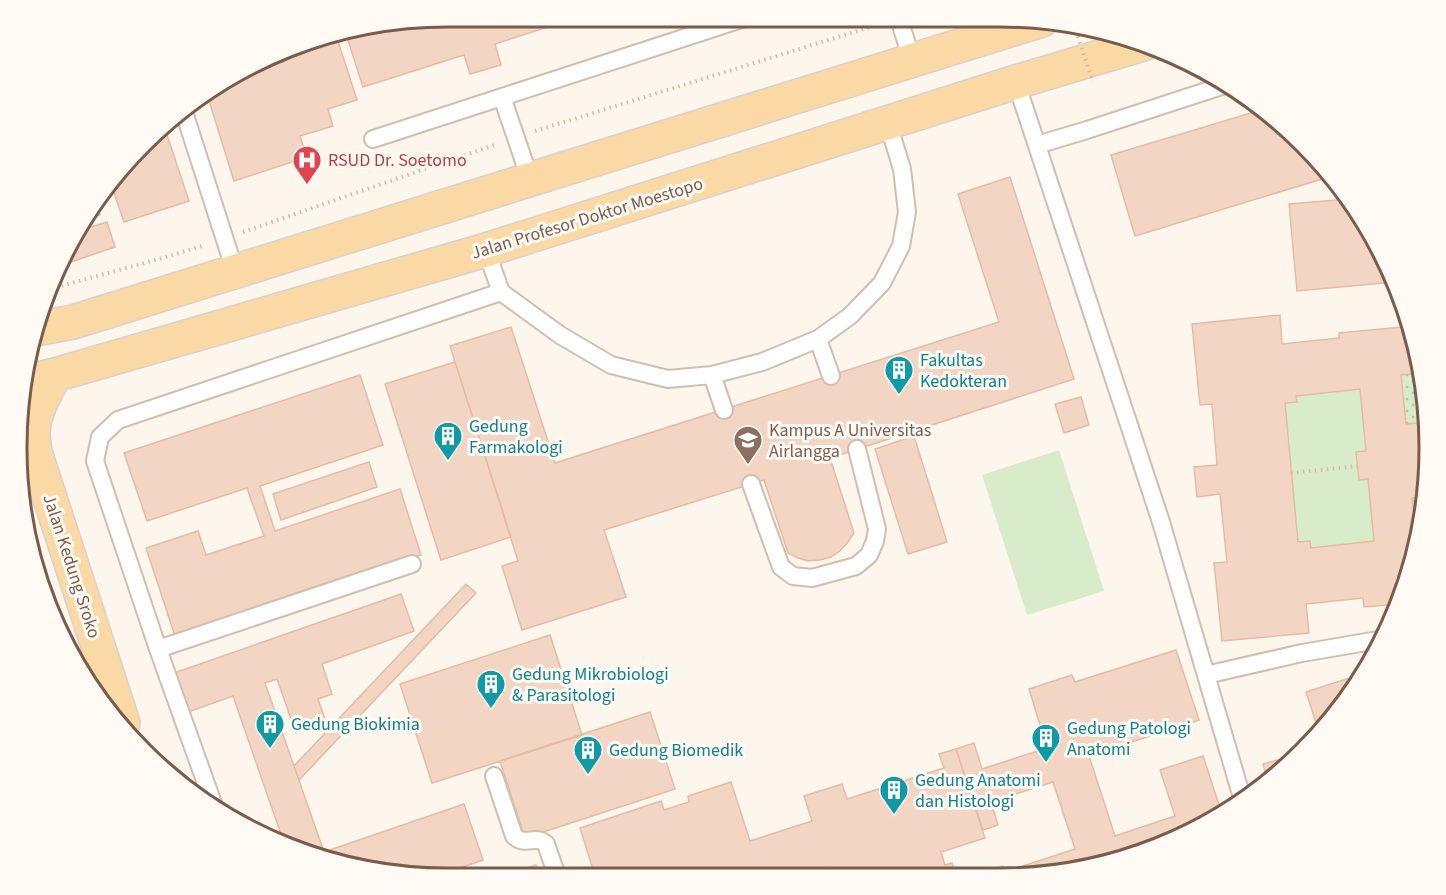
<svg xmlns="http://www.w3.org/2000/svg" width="1446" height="895" viewBox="0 0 1446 895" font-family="'Source Sans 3',sans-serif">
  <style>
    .grass { fill: url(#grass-dots) }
    .park { fill: #d8ecc9 }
    .building { fill: #f3d5c3; stroke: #e6bba3; stroke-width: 1.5; fill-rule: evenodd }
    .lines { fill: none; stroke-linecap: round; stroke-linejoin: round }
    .service-casing { stroke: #d1beb0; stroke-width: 20 }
    .primary-casing { stroke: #dad1cd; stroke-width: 36 }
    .path { stroke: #d9b8a5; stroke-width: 4; stroke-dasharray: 1.5 4.5; stroke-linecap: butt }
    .service { stroke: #fff; stroke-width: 16 }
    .primary { stroke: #fbd9a5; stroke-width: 33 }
    .path-bridge { stroke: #d9b8a5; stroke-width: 4; stroke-dasharray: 1.5 4.5; stroke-linecap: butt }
    .labels { text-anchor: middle; stroke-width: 6; stroke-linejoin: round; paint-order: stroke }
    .health-label { font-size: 18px; fill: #be3a42; stroke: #fffaf3; text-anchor: start }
    .street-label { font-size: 18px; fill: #7a5c4d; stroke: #fffaf3 }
    .culture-label { font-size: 18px; fill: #0d838f; stroke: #fffaf3; text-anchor: start }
    .education-label { font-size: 18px; fill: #785e54; stroke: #fffaf3; text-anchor: start }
    .rim { fill: none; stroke: #7a5c4d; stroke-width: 3 }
  </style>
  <defs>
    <pattern id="grass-dots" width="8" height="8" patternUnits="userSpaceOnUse" patternTransform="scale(1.5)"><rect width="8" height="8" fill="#d8ecc9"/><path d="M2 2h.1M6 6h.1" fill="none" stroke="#b4c2a5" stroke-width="1.8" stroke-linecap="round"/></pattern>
  </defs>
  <rect width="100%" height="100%" fill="#fdf6ec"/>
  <path class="grass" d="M1422 373 1426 392 1427 422 1406 424 1401 375Z
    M1425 497 1418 539H1416L1412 498Z"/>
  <path class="park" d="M1360 389 1366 451 1356 453 1359 480 1368 479 1374 541 1311 548 1310 541 1298 542 1285 403 1297 402 1296 396Z
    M1059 450 1104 591 1027 615 982 475Z
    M827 867 830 877H797Z"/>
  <path class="building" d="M448 16 579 17 495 44 501 65 470 74 464 55 363 87 347 37 371 29Z
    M336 35 357 100 328 109 333 126 300 136 307 157 234 181 206 91 309 39Z
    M1264 109 1323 164 1332 176 1135 236 1111 155Z
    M165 129 189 201 124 222 110 181Z
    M1010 177 1074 379 830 458 854 533 848 542 840 551 831 557 820 560 808 561 798 558 788 553 764 480 604 530 626 597 522 630 502 566 518 561 450 346 511 327 555 463 999 322 958 194Z
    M1348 199 1372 232 1394 282 1297 291 1289 204Z
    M96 203 100 215 87 219Z
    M107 222 115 247 68 263 66 259 81 230Z
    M1280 315 1282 344 1339 338V333L1402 327V332L1412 331 1422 373 1401 375 1406 424 1427 422 1429 476 1425 497 1412 498 1416 539H1418L1415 559 1398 604 1364 607 1363 598 1306 604 1309 633 1222 641 1214 563 1227 562 1220 494 1197 497 1194 467 1217 465 1212 404 1200 405 1192 324ZM1360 389 1366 451 1356 452 1359 480 1368 479 1374 541 1311 548 1310 541 1298 542 1285 403 1297 402 1296 396Z
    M455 362 511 537 441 560 385 384Z
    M360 375 383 445 260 486 275 531 400 489 421 555 175 636 146 548 198 531 206 555 264 536 247 488 147 521 124 453Z
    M1081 397 1089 425 1064 433 1055 404Z
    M914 436 947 542 908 554 875 449Z
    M369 462 377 487 281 520 273 494Z
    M466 584 476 593 299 780 294 766Z
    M401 594 414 631 322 664 332 694 318 699 326 722 296 733 277 679 265 683 324 852 464 804 483 860 440 875H392L285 846 233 696 188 712 174 673Z
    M550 635 582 735 432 783 400 684Z
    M1176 650 1199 720 1089 756 1115 836 1175 816 1160 770 1203 756 1222 814 1189 834 1110 864 1027 878 1023 866 1075 849 1053 782 991 802 998 825 983 830 956 749 974 743 982 769 1047 748 1029 689 1072 675 1075 682Z
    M1359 675 1360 678 1340 710 1327 723 1317 726 1306 692Z
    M650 712 675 789 525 838 500 761Z
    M956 749 985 838 941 852 945 865 952 863 957 877H882V876L878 877H830L827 867 797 877 595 876 580 828 661 801 664 810 689 802 688 796 731 782 750 841 812 821 804 796 842 784 847 799 944 768 939 754Z
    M1296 755 1268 782 1263 764Z
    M536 865 539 875H505Z
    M1003 866 1007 877H967Z"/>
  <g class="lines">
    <g class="service-casing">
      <path id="service" d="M899 19 912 60
        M1016 82 1161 522 1243 801
        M184 112 235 271
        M373 139 502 97
        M1037 145 1087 130 1225 85
        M530 179 502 97 745 18
        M486 250 501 292 560 335 611 365 668 379 712 375 762 362 818 339 850 316 882 283 901 246 907 212 902 169 888 123
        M818 339 831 376
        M712 375 724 410
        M751 484 781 567 793 576 812 578 856 566 869 555 875 541 877 529 857 449
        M158 649 412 564
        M1206 675 1302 653 1384 639
        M494 776 514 836C526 847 535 834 546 844L557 876
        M214 806 158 649 95 461 100 437 118 420 501 292"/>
    </g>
    <g class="primary-casing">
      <path id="primary" d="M36 329 73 322 1042 20
        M55 375C45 393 34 412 33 433 33 439 34 446 35 452L123 723
        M27 382 55 375 486 250 1016 82 1143 44"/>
    </g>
    <path class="path" d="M535 131 880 24
      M243 232 497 144
      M50 289 159 259 205 245
      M1291 473 1358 466"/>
    <use href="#service" class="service"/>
    <use href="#primary" class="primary"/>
    <path class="path-bridge" d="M1074 25 1093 82"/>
  </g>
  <defs>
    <g id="hospital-pin" transform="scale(1.5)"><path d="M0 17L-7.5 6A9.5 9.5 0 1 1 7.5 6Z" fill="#e0444e" stroke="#fffaf3"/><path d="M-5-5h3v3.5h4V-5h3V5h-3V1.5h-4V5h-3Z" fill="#fff"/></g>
    <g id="building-pin" transform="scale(1.5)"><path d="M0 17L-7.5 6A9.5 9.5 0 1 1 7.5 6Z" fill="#0f9aa8" stroke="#fffaf3"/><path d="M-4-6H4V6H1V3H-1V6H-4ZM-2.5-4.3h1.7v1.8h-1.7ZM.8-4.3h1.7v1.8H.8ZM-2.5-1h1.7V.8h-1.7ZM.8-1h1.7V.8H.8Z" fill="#fff"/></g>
    <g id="university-pin" transform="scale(1.5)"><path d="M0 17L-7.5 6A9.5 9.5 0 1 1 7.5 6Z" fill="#8d6e63" stroke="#fffaf3"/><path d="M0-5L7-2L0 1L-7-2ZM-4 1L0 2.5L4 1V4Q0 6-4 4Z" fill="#fff"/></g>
  </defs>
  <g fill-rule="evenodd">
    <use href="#hospital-pin" x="307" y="160"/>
    <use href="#building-pin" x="899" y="370"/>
    <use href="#building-pin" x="448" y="436"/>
    <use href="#university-pin" x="748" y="440"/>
    <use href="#building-pin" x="491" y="684"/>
    <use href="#building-pin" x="270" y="724"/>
    <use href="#building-pin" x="1046" y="738"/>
    <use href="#building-pin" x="588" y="750"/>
    <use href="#building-pin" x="894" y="790"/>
  </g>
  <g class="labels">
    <g class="health-label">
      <text x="328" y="166">RSUD Dr. Soetomo</text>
    </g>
    <g class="street-label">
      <text transform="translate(587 218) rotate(-17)" y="6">Jalan Profesor Doktor Moestopo</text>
      <text transform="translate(72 566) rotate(72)" y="6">Jalan Kedung Sroko</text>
    </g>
    <g class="culture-label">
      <text x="920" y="366">Fakultas<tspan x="920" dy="21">Kedokteran</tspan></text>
      <text x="469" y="432">Gedung<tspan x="469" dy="21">Farmakologi</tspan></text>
      <text x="512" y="680">Gedung Mikrobiologi<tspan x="512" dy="21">&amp; Parasitologi</tspan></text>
      <text x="291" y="730">Gedung Biokimia</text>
      <text x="1067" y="734">Gedung Patologi<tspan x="1067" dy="21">Anatomi</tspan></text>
      <text x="609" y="756">Gedung Biomedik</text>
      <text x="915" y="786">Gedung Anatomi<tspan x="915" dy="21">dan Histologi</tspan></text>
    </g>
    <g class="education-label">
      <text x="769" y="436">Kampus A Universitas<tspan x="769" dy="21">Airlangga</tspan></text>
    </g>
  </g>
  <path d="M0 0H1446V895H0ZM447 27H999A420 420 0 0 1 1419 447V448A420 420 0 0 1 999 868H447A420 420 0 0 1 27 448V447A420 420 0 0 1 447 27Z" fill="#fffaf3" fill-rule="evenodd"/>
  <path class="rim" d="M447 27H999A420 420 0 0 1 1419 447V448A420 420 0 0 1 999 868H447A420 420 0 0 1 27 448V447A420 420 0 0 1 447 27Z"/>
</svg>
